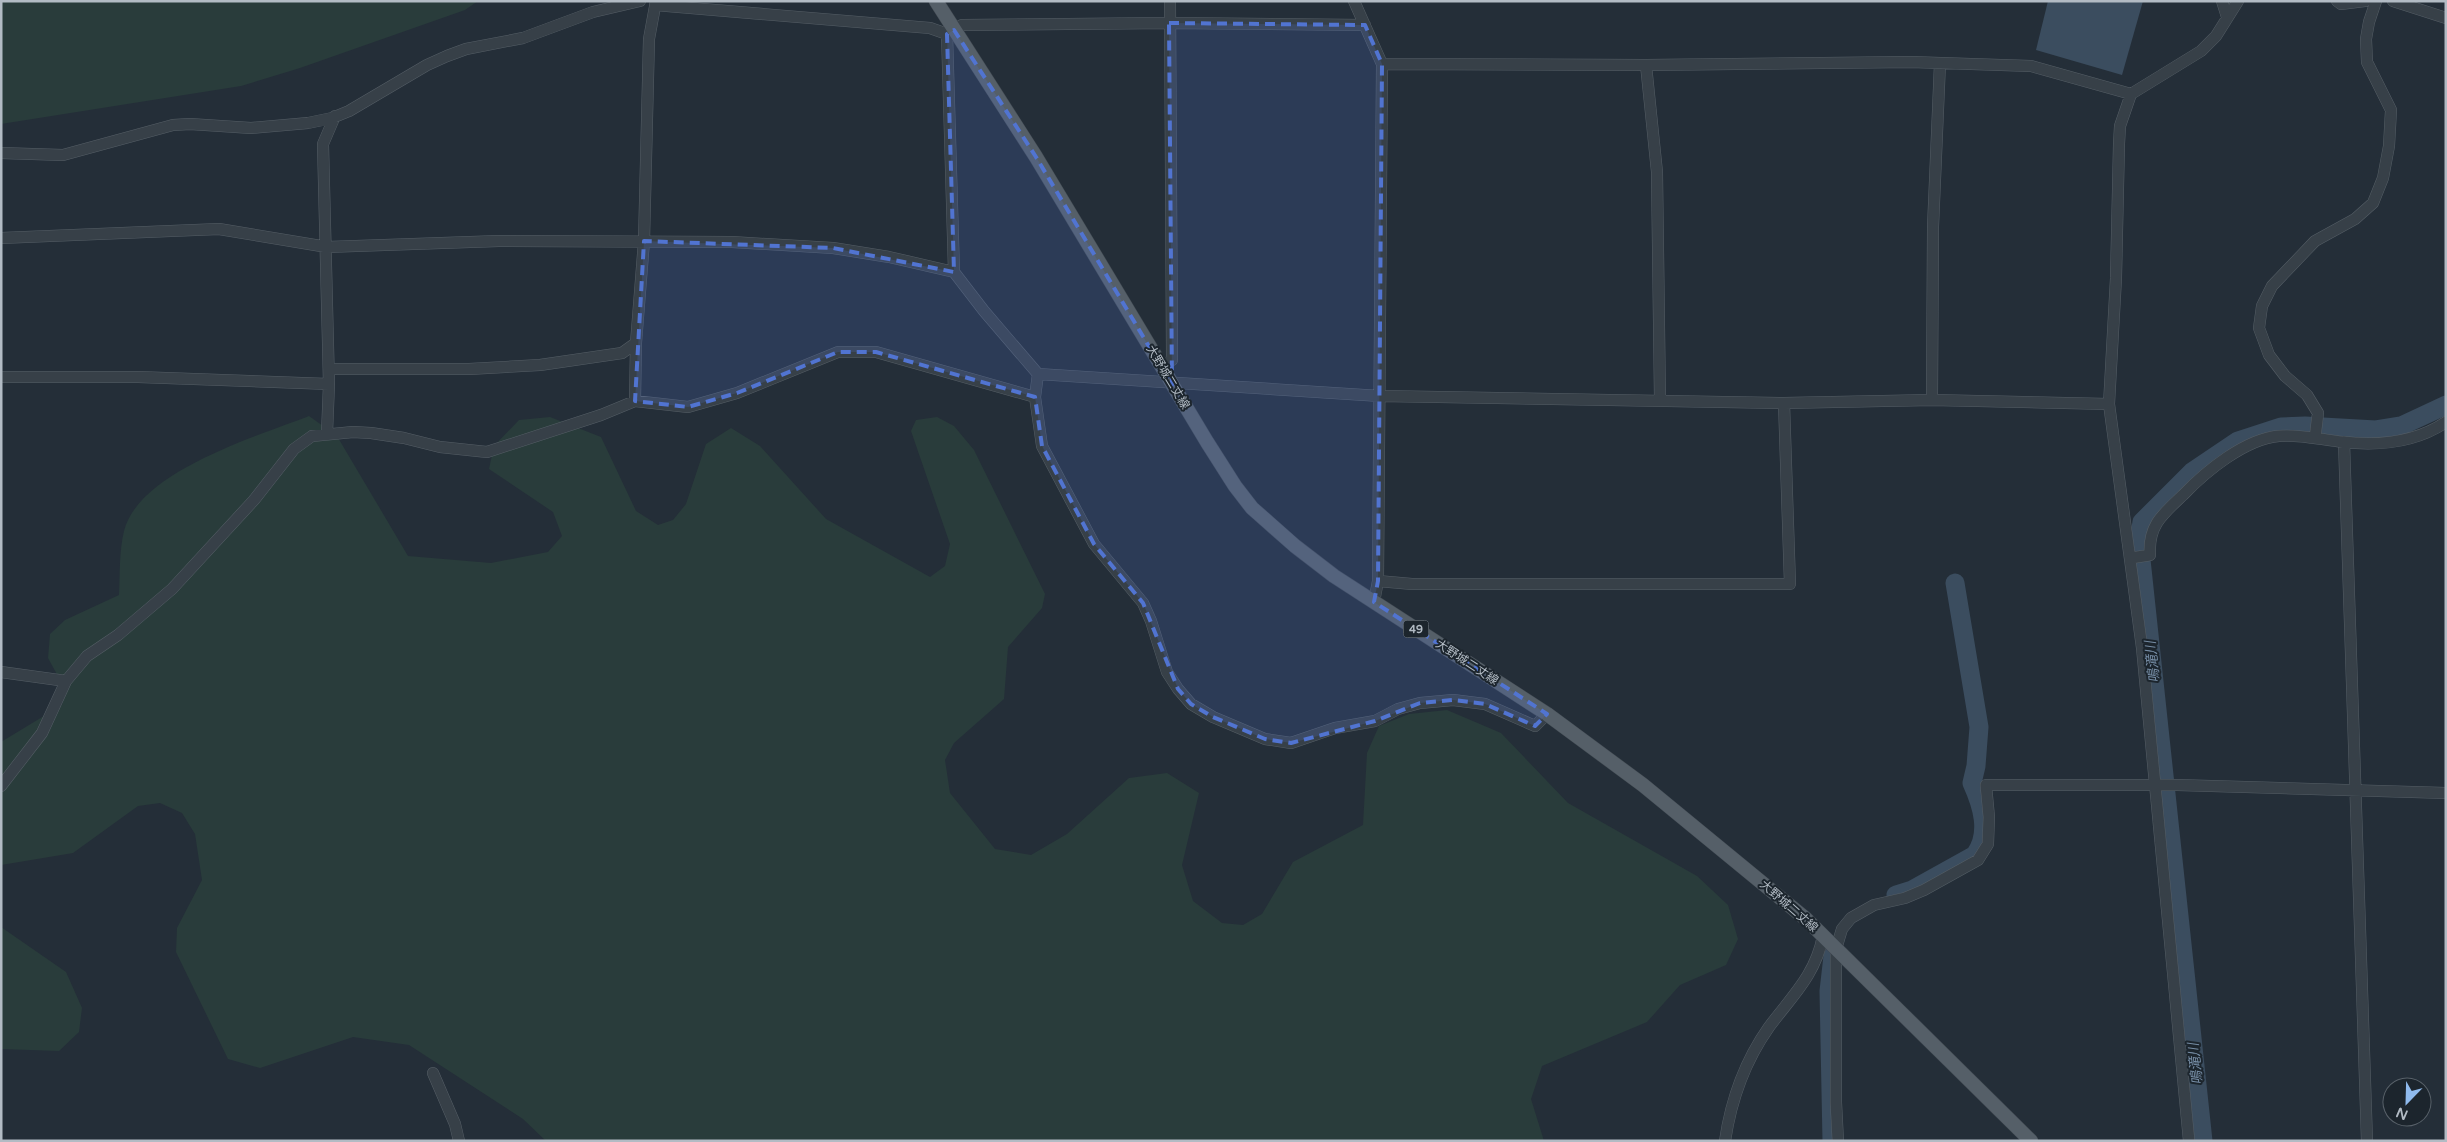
<svg xmlns="http://www.w3.org/2000/svg" width="2447" height="1142" viewBox="0 0 2447 1142" font-family="'Varela Round','Noto Sans JP',sans-serif">
  <style>
    .green { fill: #293c3b }
    .water { fill: #3b4d5f }
    .lines { fill: none; stroke-linecap: round; stroke-linejoin: round }
    .river { stroke: #3b4d5f; stroke-width: 19 }
    .minor-casing { stroke: #555e66; stroke-width: 12 }
    .major-casing { stroke: #404951; stroke-width: 15 }
    .minor { stroke: #374048; stroke-width: 11 }
    .major { stroke: #555f68; stroke-width: 14 }
    .marked { fill: #5174d1; fill-opacity: 0.2; stroke: #5174d1; stroke-width: 4; stroke-dasharray: 10 6; stroke-linejoin: round }
    .labels { text-anchor: middle; stroke-width: 4; stroke-linejoin: round; paint-order: stroke }
    .shield { fill: #1c252d; stroke: #858e97; stroke-width: 1 }
    .shield-label { font-size: 11px; font-weight: bold; fill: #b2bbc4 }
    .street-label { font-size: 12px; fill: #b2bbc4; stroke: #1c252d }
    .water-label { font-size: 14px; font-style: italic; fill: #768da5; stroke: #1c252d }
  </style>
  <rect width="100%" height="100%" fill="#242e38"/>
  <path class="green" d="M1 1H478L465 10 300 68 241 86 1 124Z
    M309 416 337 436 408 556 491 563 548 552 562 536 553 512 489 469 494 446 519 420 550 417 601 437 636 511 658 525 673 520 686 504 706 444 731 428 760 446 826 519 930 577 945 566 950 544 911 431 916 420 937 417 954 426 974 450 1045 594 1042 608 1008 647 1004 699 954 743 945 760 950 793 995 849 1031 855 1067 834 1129 778 1167 773 1199 793 1182 865 1193 901 1222 923 1243 925 1262 914 1293 862 1363 825 1367 753 1379 726 1409 714 1447 710 1501 733 1568 803 1697 876 1728 905 1738 939 1726 965 1680 985 1647 1022 1542 1066 1531 1099 1544 1141H546L523 1119 409 1045 353 1037 260 1068 228 1059 176 952 177 928 202 880 195 834 182 813 160 803 138 806 73 853 1 865V742L62 705 65 689 48 658 50 634 65 620 119 595C120 575 119 551 124 531 139 471 258 436 309 416Z
    M1 927 66 972 82 1008 79 1032 59 1051 1 1049Z"/>
  <path class="water" d="M2048 1H2143L2122 75 2036 50Z"/>
  <g class="lines">
    <path class="river" d="M1896 895 1912 890 1975 855C1991 833 1982 805 1972 783L1976 766 1979 727 1955 583
      M1832 1141 1829 991 1833 956
      M2203 1141 2139 541 2142 522 2192 472 2238 441 2281 427 2305 426 2376 430 2401 426 2446 405"/>
    <g class="minor-casing">
      <path id="minor" d="M1354 1 1382 64 1378 581 1374 602
        M2222 1 2227 17
        M2337 1 2341 4 2365 1
        M2393 1 2446 18
        M655 5 930 28 947 34
        M1365 25 1169 23 962 25 947 34 954 272 984 311 1038 374 1380 396 1784 403 1932 400 2109 404
        M1382 64 1646 65 1911 62 2031 66 2131 94
        M1646 65 1657 172 1660 400
        M1 153 63 155 173 125 190 124 251 128 308 123 332 118 349 111 427 65 447 56 466 49 523 38 593 12 640 1
        M1 238 219 229 327 247 499 241 732 242 833 248 889 257 954 272
        M1161 365 1172 360 1170 1
        M329 369H469L540 365 622 353 636 343
        M1038 374 1035 397 1042 446 1094 544 1143 603 1151 621 1167 672 1178 689 1191 704 1213 717 1265 739 1291 743 1335 728 1375 721 1398 709 1420 703 1453 700 1485 704 1535 726 1547 714
        M1 377H138L329 384
        M1932 400 1933 227 1940 63
        M635 401 636 343 644 241 649 39 656 1
        M327 433 329 384 323 144 335 116
        M2315 438 2318 413 2307 395 2285 376 2269 355 2259 328 2262 306 2272 286 2315 241 2355 219 2373 203 2383 178 2389 146 2391 110 2367 62 2366 39 2369 22 2376 1
        M2344 442 2367 1141
        M2131 558 2150 555C2148 525 2163 514 2183 495 2206 471 2245 439 2279 436 2301 434 2322 440 2343 442 2379 446 2415 443 2446 422
        M1378 581 1412 584H1790L1784 403
        M1 672 66 681
        M1 786 42 733 66 681 87 656 118 635 172 589 254 500 294 449 312 436 353 432 371 433 404 438 440 447 487 452 601 415 635 401 688 407 737 393 838 352H876L1035 397
        M433 1073 455 1124 459 1141
        M1725 1141C1731 1100 1745 1061 1769 1027 1792 996 1815 976 1823 936
        M1838 1141 1836 1102V949L1842 929 1851 918 1874 905 1905 898 1924 890 1978 860 1988 844 1989 817 1986 785H2177L2446 793
        M2189 1141 2142 648 2109 404 2116 278 2119 144 2120 126 2131 94 2201 51 2216 36 2238 1"/>
    </g>
    <g class="major-casing">
      <path id="major" d="M936 1 1036 157 1207 442 1235 486 1252 508 1295 546 1334 576 1547 714 1643 785 1806 919 2031 1141"/>
    </g>
    <use href="#minor" class="minor"/>
    <use href="#major" class="major"/>
  </g>
  <path class="marked" d="M1169 23 1365 25 1382 64 1378 581 1374 602 1547 714 1535 726 1485 704 1453 700 1420 703 1375 721 1291 743 1265 739 1213 717 1191 704 1178 689 1143 603 1094 544 1042 446 1035 397 876 352H838L737 393 688 407 635 401 644 241 833 248 954 272 947 34 954 30 1036 157 1172 385Z"/>
  <g class="labels">
    <rect class="shield" x="1403.5" y="620.5" width="25" height="17" rx="4"/>
    <g class="shield-label">
      <text x="1416" y="633">49</text>
    </g>
    <g class="street-label">
      <text transform="translate(1168 377) rotate(59)" y="4">大野城二丈線</text>
      <text transform="translate(1467 662) rotate(33)" y="4">大野城二丈線</text>
      <text transform="translate(1789 906) rotate(41)" y="4">大野城二丈線</text>
    </g>
    <g class="water-label">
      <text transform="translate(2152 662) rotate(-96)" y="5">鳴滝川</text>
      <text transform="translate(2195 1064) rotate(-96)" y="5">鳴滝川</text>
    </g>
  </g>
  <rect width="2447" height="1142" fill="none" stroke="#b2bbc4" stroke-width="5"/>
  <g transform="translate(2407 1102) rotate(203)"><circle r="24" fill="#1c252d" stroke="#586169"/>
  <path d="M0-4L9 19L0 12L-9 19Z" fill="#8fbaed"/>
  <text y="-8" font-size="14" font-weight="bold" text-anchor="middle" fill="#b2bbc4">N</text>
  </g>
</svg>
